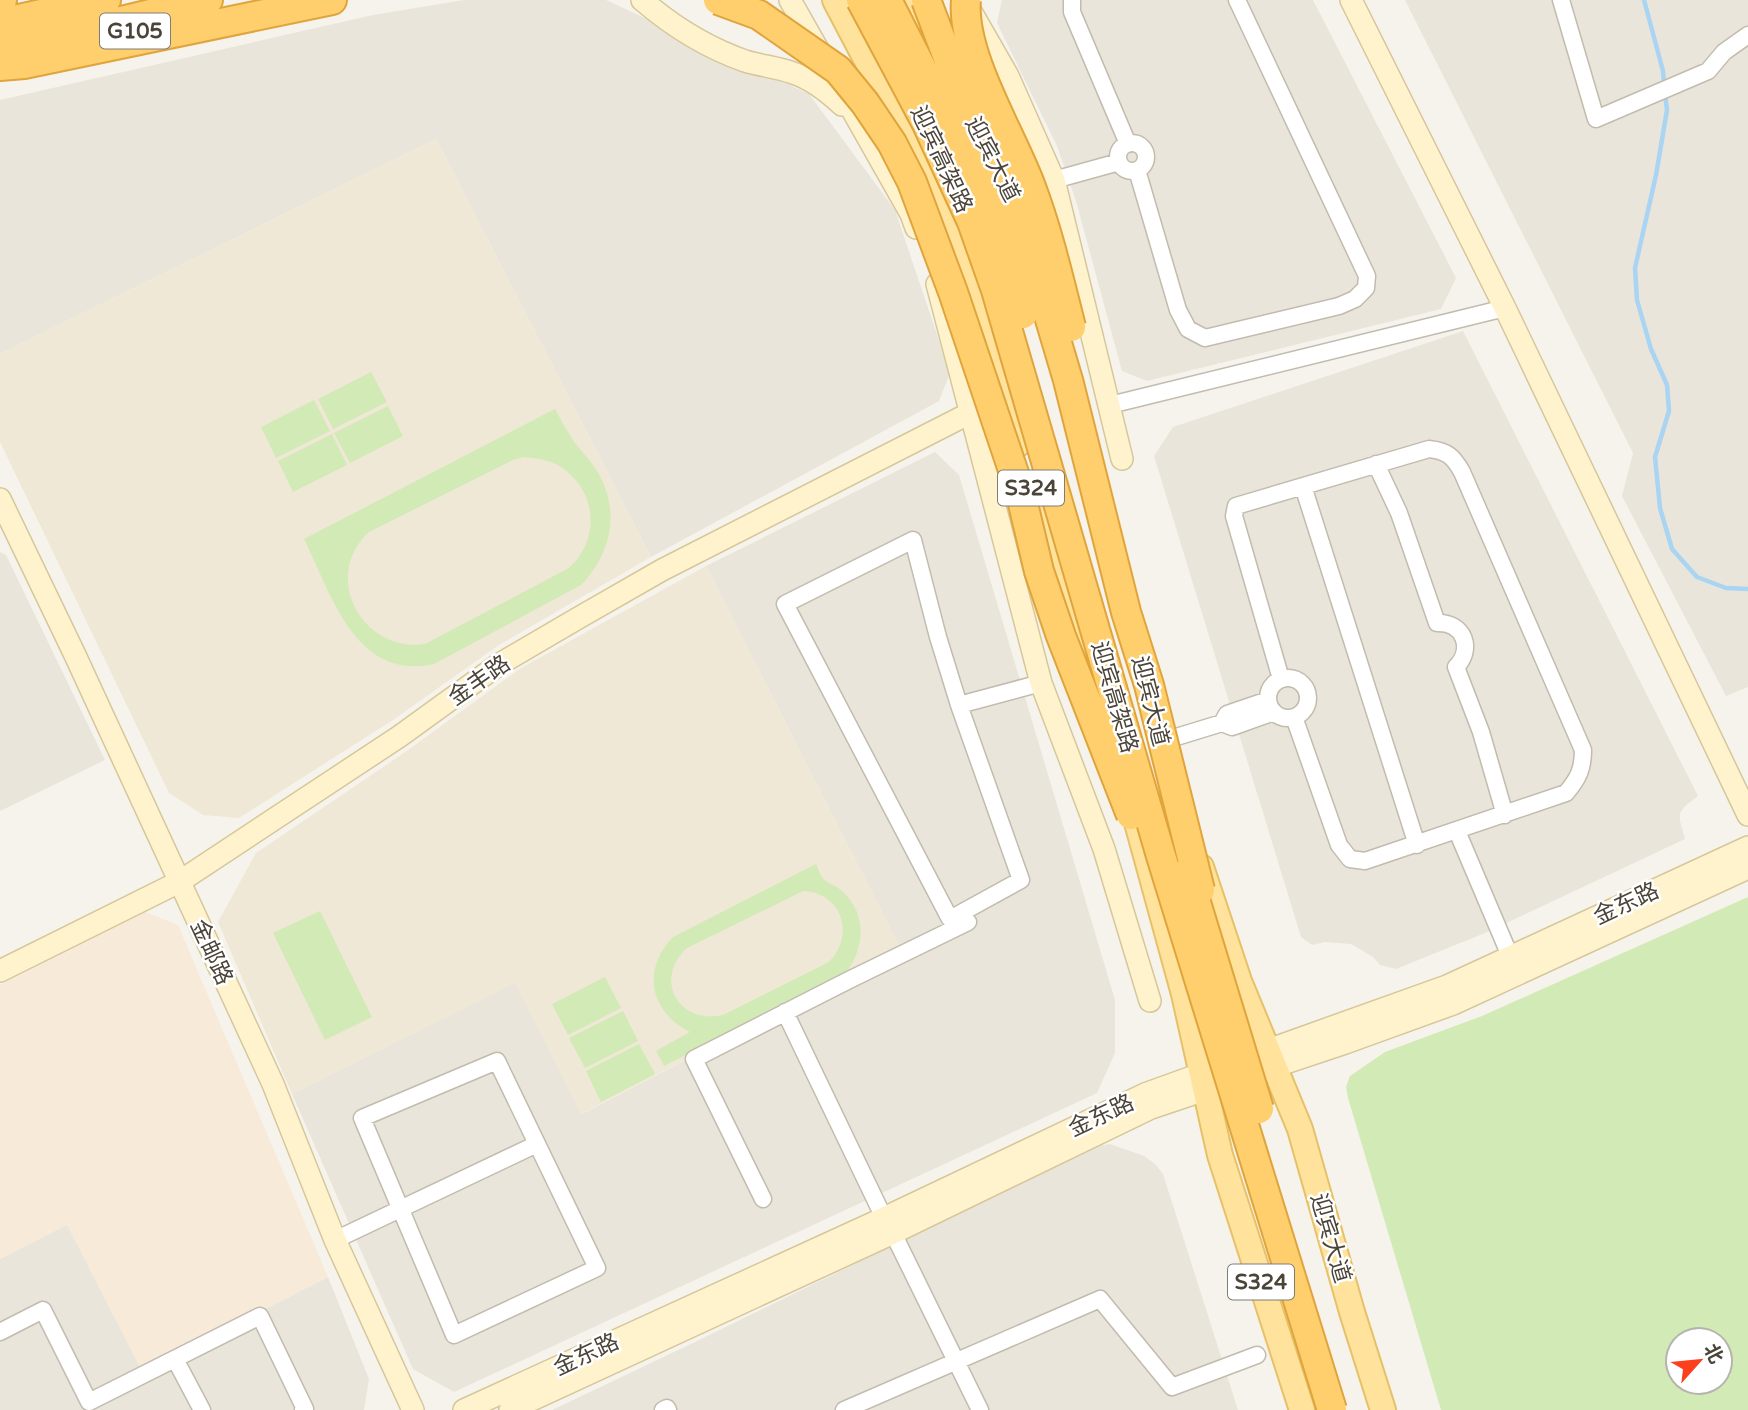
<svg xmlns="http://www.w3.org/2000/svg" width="1748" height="1410" viewBox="0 0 1748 1410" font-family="'Varela Round','Noto Sans SC',sans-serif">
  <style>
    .residential { fill: #eae5da }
    .commercial { fill: #f7ead8 }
    .education { fill: #efe8d6 }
    .green { fill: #d2eab5; fill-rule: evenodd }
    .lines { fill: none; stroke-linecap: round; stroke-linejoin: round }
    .stream { stroke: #a9d4f2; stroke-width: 4.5 }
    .street-casing { stroke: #c2bbae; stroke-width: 19 }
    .secondary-casing { stroke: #d6c79b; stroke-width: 24 }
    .primary-casing { stroke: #e6c16a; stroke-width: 28 }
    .highway-casing { stroke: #e0a43c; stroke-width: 32 }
    .street { stroke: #fff; stroke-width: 16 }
    .secondary { stroke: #fff3cd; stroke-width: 21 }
    .primary { stroke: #ffe39c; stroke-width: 24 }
    .highway { stroke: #ffcf6e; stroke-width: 28 }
    .highway-bridge-casing { stroke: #e0a43c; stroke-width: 32; stroke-linecap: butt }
    .highway-bridge { stroke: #ffcf6e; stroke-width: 28 }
    .labels { text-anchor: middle; stroke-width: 5; stroke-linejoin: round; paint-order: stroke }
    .shield { fill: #fff; stroke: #817c74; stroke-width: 2 }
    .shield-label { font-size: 21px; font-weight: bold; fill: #4b4439 }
    .street-label { font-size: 23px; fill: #4b4439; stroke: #fff }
  </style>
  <rect width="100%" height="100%" fill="#f6f3ec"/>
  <path class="residential" d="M464 0H606L809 94 895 210 950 373 939 401 651 557 436 139 0 354V100L373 15Z
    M1002 0H1313L1456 278 1441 309 1147 381 1122 371 1076 201 1057 146 997 23Z
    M1405 0H1748V687L1726 696 1622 496 1633 453Z
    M1463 331 1698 796 1685 806 1680 813V821L1685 839 1485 933 1396 969 1380 965 1373 957 1351 944 1325 942 1312 945 1301 937 1154 456 1173 427Z
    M935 452 959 475 1115 1000V1053L1097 1093 454 1392 413 1369 292 1094 516 982 582 1114 900 948 706 566Z
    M0 552 6 555 105 760 0 811Z
    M1110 1144 1144 1156 1155 1164 1163 1174 1238 1410H552L695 1342 1096 1146Z
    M67 1224 142 1371 328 1277 369 1379 364 1410H0V1259Z"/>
  <path class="commercial" d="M145 912 178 925 328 1277 142 1371 67 1225 0 1259V985Z"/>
  <path class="education" d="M436 139 651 557 499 645 393 720 239 818 203 815 169 793 0 442V354Z
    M706 566 900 948 581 1114 515 983 292 1094 218 922 256 853 401 755 521 668Z"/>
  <path class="green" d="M371 372 387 402 333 429 318 399Z
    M314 400 330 431 276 458 261 427Z
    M388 406 403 436 350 463 334 433Z
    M555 409C561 420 567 431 574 442 583 453 593 463 600 476 620 514 610 555 581 585L434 664C355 681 332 595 304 539ZM523 457C536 458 550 460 561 467 597 491 601 539 569 568L425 644C363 653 320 577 369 532L513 460Z
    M332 434 347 465 293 492 278 461Z
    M816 864C818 868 820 876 824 879 828 884 837 886 842 891 868 914 865 950 844 975L664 1066 656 1051 690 1032C650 1012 641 970 673 937ZM803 891C843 893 855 935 829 962L723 1015C678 1025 653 979 687 948Z
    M1748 897V1410H1441L1348 1098 1346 1087 1350 1076 1385 1052 1482 1016ZM1678 1340H1720V1382H1678Z
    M320 911 372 1017 325 1040 273 933Z
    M605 977 621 1008 568 1035 552 1004Z
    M623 1011 638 1041 585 1068 569 1038Z
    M639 1044 655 1074 601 1102 586 1071Z"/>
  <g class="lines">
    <path class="stream" d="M1644 0 1663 71 1664 84
      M1665 93 1667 110 1656 175 1635 268 1637 300 1651 349 1667 385 1669 411 1655 457 1660 508 1672 549 1697 577 1726 588 1748 589"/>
    <g class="street-casing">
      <path id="street" d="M1072 0V12L1128 144
        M1561 0 1596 119 1708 71 1724 52 1748 35
        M1118 157a14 14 0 1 1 28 0a14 14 0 1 1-28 0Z
        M1137 170 1178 310 1188 329 1205 338 1339 306 1355 299 1366 288 1367 276 1237 0
        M1054 180 1119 162
        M1110 405 1505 308
        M1376 464 1399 513 1437 623C1464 622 1474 649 1456 667L1481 732 1505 815
        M1303 486 1417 845
        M913 540 938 637 959 705 1021 880 950 919 785 604Z
        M1268 698a20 20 0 1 1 40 0a20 20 0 1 1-40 0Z
        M1281 679 1234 516 1236 506 1429 449C1447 451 1453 456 1462 472L1583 750C1583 768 1579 778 1566 793L1365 861 1350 859 1339 845 1294 717
        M959 705 1041 683
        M1222 723 1232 727 1274 712
        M1160 742 1222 723 1227 714 1268 700
        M1457 831 1510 956
        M785 1012 884 1218
        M497 1061 597 1268 454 1335 362 1118Z
        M763 1199 694 1059 849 980 968 922
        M893 1233 980 1410
        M335 1240 537 1144
        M0 1332 43 1310 89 1402 260 1316 305 1409 303 1410
        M175 1359 202 1410
        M663 1410 667 1408 668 1410
        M844 1410 1100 1299 1172 1387 1257 1355"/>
    </g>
    <g class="secondary-casing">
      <path id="secondary" d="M642 0C671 25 708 48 745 61 761 66 777 67 793 73 812 79 828 92 842 105
        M790 0 911 214 916 228
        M1351 0 1505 308 1748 815
        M969 8 1008 76 1054 180 1122 459
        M937 284 1041 683 1104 849 1150 1001
        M0 499 75 655 273 1084 335 1240 413 1410
        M0 971 179 882 400 736 498 665 580 617 662 570 972 412
        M1254 1055 1447 986 1748 847
        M464 1410 884 1218 1145 1094 1217 1068
        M510 1410 893 1233 1151 1108 1345 1043 1453 1004 1748 868"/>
    </g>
    <g class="primary-casing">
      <path id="primary" d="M835 0 953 225 1018 444
        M909 0 933 44
        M1031 485 1102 707
        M1136 819 1184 994 1220 1155 1302 1410
        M1201 867 1239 981 1300 1129 1352 1312 1383 1410"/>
    </g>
    <g class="highway-casing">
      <path id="highway" d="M0 0H2
        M0 23 106 0
        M6 49 208 0
        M0 66 24 64 332 0"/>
    </g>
    <use href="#street" class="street"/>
    <use href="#secondary" class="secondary"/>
    <use href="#primary" class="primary"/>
    <use href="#highway" class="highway"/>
    <g class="highway-bridge-casing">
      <path id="highway-bridge" d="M718 0 759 15 838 70 865 103 892 143 912 182 953 292 1020 491 1039 571 1061 636 1131 815
        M861 0 927 124 972 222 996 290 1161 856 1332 1410
        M887 0 946 116 992 213 1023 314
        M926 0 953 71 1011 201 1035 269 1068 380 1126 612 1149 685 1200 890
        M966 0C961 55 1012 135 1031 187 1048 232 1059 280 1071 327
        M1187 873 1259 1109"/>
    </g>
    <use href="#highway-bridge" class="highway-bridge"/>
  </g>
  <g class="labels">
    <g class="shield">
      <rect x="100" y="13.5" width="70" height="35" rx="5"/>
      <rect x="998" y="470.5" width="66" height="35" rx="5"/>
      <rect x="1228" y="1264.5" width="66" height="35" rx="5"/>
    </g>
    <g class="shield-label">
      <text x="135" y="38">G105</text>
      <text x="1031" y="495">S324</text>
      <text x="1261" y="1289">S324</text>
    </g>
    <g class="street-label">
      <text transform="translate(942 159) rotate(65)" y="8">迎宾高架路</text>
      <text transform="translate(993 159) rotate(63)" y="8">迎宾大道</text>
      <text transform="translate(479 680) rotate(-35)" y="8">金丰路</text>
      <text transform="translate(1115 697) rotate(74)" y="8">迎宾高架路</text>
      <text transform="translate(1151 701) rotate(76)" y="8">迎宾大道</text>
      <text transform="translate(1626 903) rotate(-25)" y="8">金东路</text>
      <text transform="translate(212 952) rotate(65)" y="8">金邮路</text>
      <text transform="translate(1101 1115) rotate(-25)" y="8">金东路</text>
      <text transform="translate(1331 1238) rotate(74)" y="8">迎宾大道</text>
      <text transform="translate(586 1354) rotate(-25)" y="8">金东路</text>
    </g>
  </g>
  <g transform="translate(1699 1361) rotate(63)"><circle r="33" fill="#ffffff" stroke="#b7b4b0" stroke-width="2"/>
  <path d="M0-5L12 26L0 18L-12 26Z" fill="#fc3f1d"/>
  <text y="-10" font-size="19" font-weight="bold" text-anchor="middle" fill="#4b4439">北</text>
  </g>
</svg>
